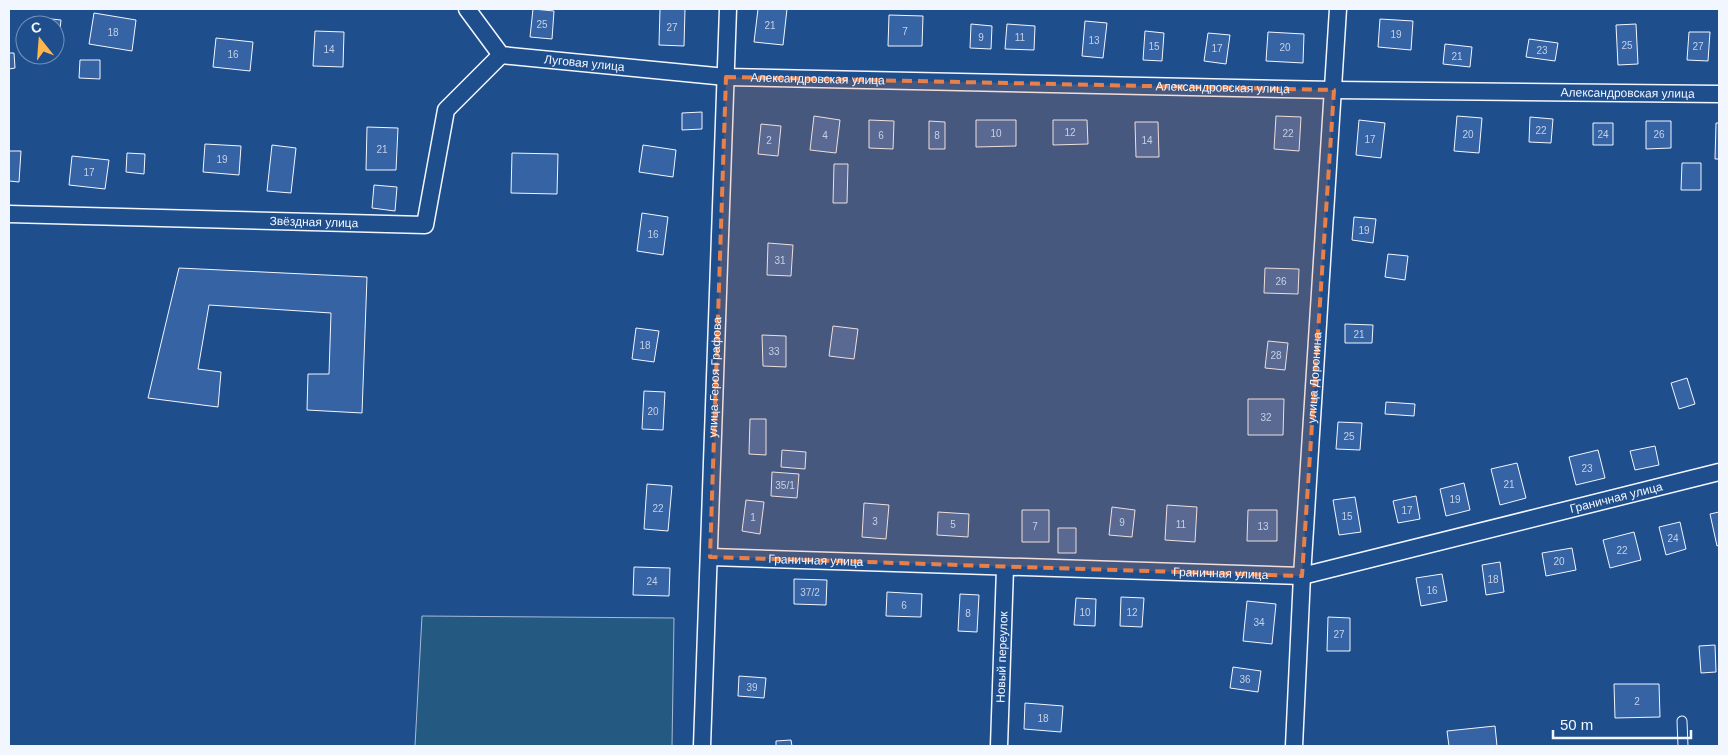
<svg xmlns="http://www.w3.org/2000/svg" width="1728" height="755" viewBox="0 0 1728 755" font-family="Arial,sans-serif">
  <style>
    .green { fill: #245a82; stroke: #a8bbd7 }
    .building { fill: #3563a3; stroke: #f2f6ff }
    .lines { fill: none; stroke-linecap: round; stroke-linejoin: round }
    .service-casing { stroke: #f2f6ff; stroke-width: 11 }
    .minor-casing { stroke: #f2f6ff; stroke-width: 19 }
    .service { stroke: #1f4e8c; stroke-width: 9 }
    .minor { stroke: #1f4e8c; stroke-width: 16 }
    .marked { fill: #ea8049; fill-opacity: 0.2; stroke: #ea8049; stroke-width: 4; stroke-dasharray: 10 6; stroke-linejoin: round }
    .labels { text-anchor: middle; stroke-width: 4; stroke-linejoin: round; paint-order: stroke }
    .number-label { font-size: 10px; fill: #c3d1e8 }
    .street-label { font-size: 12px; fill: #f2f6ff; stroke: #1f4e8c }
  </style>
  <rect width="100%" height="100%" fill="#1f4e8c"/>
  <path class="green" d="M422 616 674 618 672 746H415Z"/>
  <path class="building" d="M533 9 554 11 552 39 530 37Z
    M660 9H685L684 46 659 45Z
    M758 9H787L783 45 754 42Z
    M94 13 136 20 132 51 89 44Z
    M889 15 923 16 922 46H888Z
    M33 17 61 20 58 47H55V25H32Z
    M1380 19 1413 21 1411 50 1378 47Z
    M1085 21 1107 23 1103 58 1082 56Z
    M971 24 992 26 991 49 970 48Z
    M1007 24 1035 26 1034 50 1005 49Z
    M1636 24 1638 64 1618 65 1616 25Z
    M315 31 344 32 343 67 313 66Z
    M1145 31 1164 33 1162 61 1143 60Z
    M1268 32 1304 34 1303 63 1266 61Z
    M1689 32H1710L1708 61 1687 60Z
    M1208 33 1230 35 1226 64 1204 61Z
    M216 38 253 42 250 71 213 67Z
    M1529 39 1558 43 1555 61 1526 57Z
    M1445 44 1472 47 1470 67 1443 64Z
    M9 53H14L15 68 9 69Z
    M80 60H100V79L79 78Z
    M702 112V129L682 130V113Z
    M814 116 840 120 836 153 810 150Z
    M1276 116 1301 117 1299 151 1274 149Z
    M1457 116 1482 118 1479 153 1454 151Z
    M1530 117 1553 119 1551 143 1529 142Z
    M869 120 894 121 893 149 869 148Z
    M976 120H1016V146L976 147Z
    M1053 120H1087L1088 144 1053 145Z
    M1359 120 1385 123 1381 158 1356 155Z
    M929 121 945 122V149H929Z
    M1646 121H1671V148L1646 149Z
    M1135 122H1158L1159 157H1136Z
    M1593 123H1613V145H1593Z
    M1716 123H1719V159H1715Z
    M761 124 781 126 778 156 758 154Z
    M367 127 398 128 396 170H366Z
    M205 144 241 146 239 175 203 172Z
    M272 145 296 148 291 193 267 191Z
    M643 145 676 150 673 177 639 172Z
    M9 151H21L19 182 9 181Z
    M127 153 145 154 144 174 126 172Z
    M512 153 558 154 557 194 511 193Z
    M72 156 109 160 105 189 69 185Z
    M1682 163H1701V190H1681Z
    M834 164H848L847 203H833Z
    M374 185 397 187 395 211 372 208Z
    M642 213 668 217 663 255 637 251Z
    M1354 217 1376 219 1373 243 1352 240Z
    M768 243 793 245 791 276 767 275Z
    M1388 254 1408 256 1405 280 1385 277Z
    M179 268 367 277 362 413 307 410 308 374H329L331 313 209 305 198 369 221 372 218 407 148 398Z
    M1265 268 1299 269 1298 294 1264 293Z
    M1345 324 1373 325 1372 343H1345Z
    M833 326 858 329 854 359 829 356Z
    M636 328 659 331 654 362 632 359Z
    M762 335 786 336V367L763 366Z
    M1268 341 1288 343 1285 370 1265 368Z
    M1687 378 1695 404 1679 409 1671 383Z
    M644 391 665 392 663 430 642 429Z
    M1248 399H1284L1283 435H1248Z
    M1386 402 1415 404 1414 416 1385 414Z
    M750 419H766V455L749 454Z
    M1338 422 1362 423 1360 450 1336 449Z
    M1655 446 1659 465 1635 470 1630 451Z
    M782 450 806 452 805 469 781 467Z
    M1598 450 1605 478 1576 485 1569 457Z
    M1517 463 1526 498 1500 505 1491 469Z
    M772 472 799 474 797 498 771 496Z
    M1464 483 1470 510 1446 516 1440 489Z
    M647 484 672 486 668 531 644 529Z
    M1416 496 1420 519 1398 523 1393 501Z
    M1355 497 1361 532 1339 535 1333 500Z
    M746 500 764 502 760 534 742 531Z
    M864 503 889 505 886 539 862 537Z
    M1167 505 1197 507 1195 542 1165 540Z
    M1112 507 1135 510 1132 537 1109 535Z
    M1022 510H1049V542H1022Z
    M1248 510H1277V541H1247Z
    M938 512 969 514 968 537 937 535Z
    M1719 512V545L1717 546 1710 514Z
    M1680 522 1686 549 1666 555 1659 527Z
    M1058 528H1076V553H1058Z
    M1634 532 1641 560 1610 568 1603 540Z
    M1572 548 1576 570 1546 576 1542 553Z
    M1500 562 1504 592 1486 595 1482 565Z
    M634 567 670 568 669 596 633 595Z
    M1442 574 1447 601 1421 606 1416 578Z
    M794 579 827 580 826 605 794 604Z
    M887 592 922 594 921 617 886 616Z
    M960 594 979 595 977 632 958 631Z
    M1121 597 1144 598 1142 627 1120 626Z
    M1076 598 1096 599 1095 626 1074 625Z
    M1247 601 1276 604 1272 644 1243 641Z
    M1328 617 1350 618V651H1327Z
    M1715 645 1716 672 1701 673 1699 646Z
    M1233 667 1261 671 1258 692 1230 688Z
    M739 676 766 678 764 698 738 696Z
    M1614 684H1659L1660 717 1615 718Z
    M1025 703 1063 706 1061 732 1024 729Z
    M1495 726 1497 746H1449L1447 731Z
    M791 740 792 746H776V741Z"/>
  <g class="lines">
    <g class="service-casing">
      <path id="service" d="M1682 721 1683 746"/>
    </g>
    <g class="minor-casing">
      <g id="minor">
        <path id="s1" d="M467 9 501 55 726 77 1334 90 1719 94"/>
        <path id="s2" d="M9 214 425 225 446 110 501 55"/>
        <path id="s3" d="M710 557 1302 576 1719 472"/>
        <path id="s4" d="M702 746 728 9"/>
        <path id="s5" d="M999 746 1005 568"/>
        <path id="s6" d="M1294 746 1302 576 1338 9"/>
      </g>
    </g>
    <use href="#service" class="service"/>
    <use href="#minor" class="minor"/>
  </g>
  <path class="marked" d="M726 77 1334 90 1302 576 710 557Z"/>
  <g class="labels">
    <g class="number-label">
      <text x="542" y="28">25</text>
      <text x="770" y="29">21</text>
      <text x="672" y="31">27</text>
      <text x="905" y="35">7</text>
      <text x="113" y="36">18</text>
      <text x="1396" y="38">19</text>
      <text x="981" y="41">9</text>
      <text x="1020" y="41">11</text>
      <text x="1094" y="44">13</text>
      <text x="1627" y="49">25</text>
      <text x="1154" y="50">15</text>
      <text x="1698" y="50">27</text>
      <text x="1285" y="51">20</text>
      <text x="1217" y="52">17</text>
      <text x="329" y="53">14</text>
      <text x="1542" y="54">23</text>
      <text x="233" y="58">16</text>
      <text x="1457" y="60">21</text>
      <text x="1541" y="134">22</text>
      <text x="1070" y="136">12</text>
      <text x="996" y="137">10</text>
      <text x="1288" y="137">22</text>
      <text x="1468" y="138">20</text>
      <text x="1603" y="138">24</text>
      <text x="1659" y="138">26</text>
      <text x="825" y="139">4</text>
      <text x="881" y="139">6</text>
      <text x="937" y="139">8</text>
      <text x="1370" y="143">17</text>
      <text x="769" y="144">2</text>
      <text x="1147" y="144">14</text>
      <text x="382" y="153">21</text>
      <text x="222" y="163">19</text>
      <text x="89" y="176">17</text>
      <text x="1364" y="234">19</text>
      <text x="653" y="238">16</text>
      <text x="780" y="264">31</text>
      <text x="1281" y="285">26</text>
      <text x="1359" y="338">21</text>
      <text x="645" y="349">18</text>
      <text x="774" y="355">33</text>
      <text x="1276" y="359">28</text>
      <text x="653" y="415">20</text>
      <text x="1266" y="421">32</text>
      <text x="1349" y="440">25</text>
      <text x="1587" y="472">23</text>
      <text x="1509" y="488">21</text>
      <text x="785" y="489">35/1</text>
      <text x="1455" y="503">19</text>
      <text x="658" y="512">22</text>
      <text x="1407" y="514">17</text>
      <text x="1347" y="520">15</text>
      <text x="753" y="521">1</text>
      <text x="875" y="525">3</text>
      <text x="1122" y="526">9</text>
      <text x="953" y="528">5</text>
      <text x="1181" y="528">11</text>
      <text x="1035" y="530">7</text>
      <text x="1263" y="530">13</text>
      <text x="1673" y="542">24</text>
      <text x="1622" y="554">22</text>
      <text x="1559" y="565">20</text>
      <text x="1493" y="583">18</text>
      <text x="652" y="585">24</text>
      <text x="1432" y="594">16</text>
      <text x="810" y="596">37/2</text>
      <text x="904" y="609">6</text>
      <text x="1085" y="616">10</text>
      <text x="1132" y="616">12</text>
      <text x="968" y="617">8</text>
      <text x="1259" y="626">34</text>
      <text x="1339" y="638">27</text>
      <text x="1245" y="683">36</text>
      <text x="752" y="691">39</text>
      <text x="1637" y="705">2</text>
      <text x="1043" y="722">18</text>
    </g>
    <g class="street-label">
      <text dy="4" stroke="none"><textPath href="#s1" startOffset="141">Луговая улица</textPath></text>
      <text dy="4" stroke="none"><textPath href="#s1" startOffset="375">Александровская улица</textPath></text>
      <text dy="4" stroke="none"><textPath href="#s1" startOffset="780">Александровская улица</textPath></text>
      <text dy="4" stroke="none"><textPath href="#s1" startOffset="1185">Александровская улица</textPath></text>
      <text dy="4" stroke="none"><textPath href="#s2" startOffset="305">Звёздная улица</textPath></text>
      <text dy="4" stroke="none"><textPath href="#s6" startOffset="369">улица Доронина</textPath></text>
      <text dy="4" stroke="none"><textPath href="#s4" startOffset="369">улица Героя Графова</textPath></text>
      <text dy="4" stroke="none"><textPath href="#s3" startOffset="916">Граничная улица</textPath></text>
      <text dy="4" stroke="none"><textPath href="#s3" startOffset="106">Граничная улица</textPath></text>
      <text dy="4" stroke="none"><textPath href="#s3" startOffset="511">Граничная улица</textPath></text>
      <text dy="4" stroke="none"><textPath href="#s5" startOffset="89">Новый переулок</textPath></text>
    </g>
  </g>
  <rect width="1728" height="755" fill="none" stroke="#f2f6ff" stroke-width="20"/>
  <g transform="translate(40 40) rotate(343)"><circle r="24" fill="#1f4e8c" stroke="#7391ba"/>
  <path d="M0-4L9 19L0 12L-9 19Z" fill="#ffb74d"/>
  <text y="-8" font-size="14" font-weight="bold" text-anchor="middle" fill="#f2f6ff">С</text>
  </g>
  <path d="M1553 730v8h138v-8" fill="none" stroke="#f2f6ff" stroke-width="2.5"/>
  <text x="1560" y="730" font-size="15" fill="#f2f6ff" stroke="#1f4e8c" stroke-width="4" paint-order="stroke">50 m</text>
</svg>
